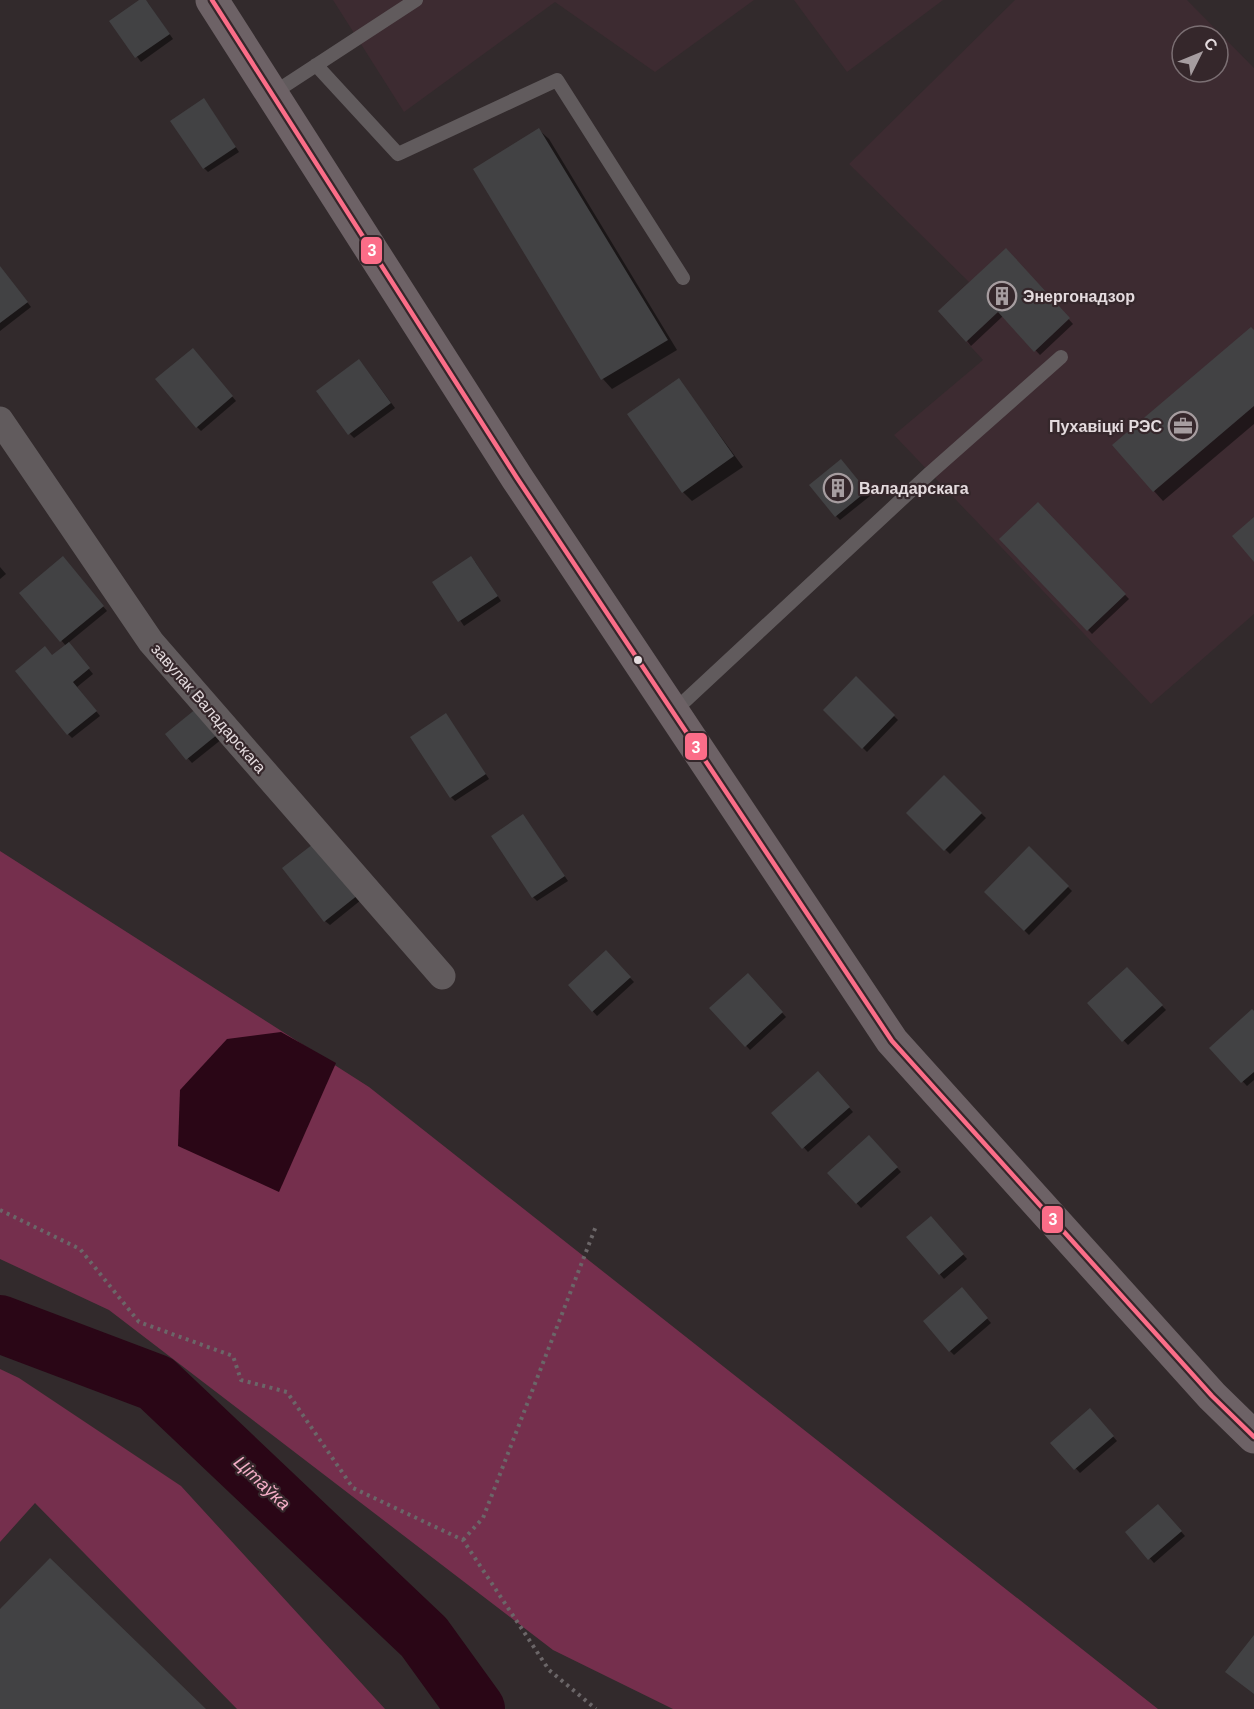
<svg xmlns="http://www.w3.org/2000/svg" width="1254" height="1709" viewBox="0 0 1254 1709" font-family="Helvetica,sans-serif">
  <style>
    .built { fill: #3d2b31; fill-rule: evenodd }
    .green { fill: #752f4d }
    .water { fill: #2a0616 }
    .shadow { fill: #0007 }
    .lines { fill: none; stroke-linecap: round; stroke-linejoin: round }
    .river { stroke: #2a0616; stroke-width: 58 }
    .building { fill: #424244 }
    .path { stroke: #6b6668; stroke-width: 4; stroke-dasharray: 3 4.5; stroke-linecap: butt }
    .service { stroke: #615b5d; stroke-width: 14 }
    .minor { stroke: #615b5d; stroke-width: 27 }
    .primary { stroke: #6d6266; stroke-width: 33 }
    .bus-1-casing { stroke: #35272b; stroke-width: 9 }
    .bus-1 { stroke: #fb6d88; stroke-width: 4.5 }
    .bus-dot { fill: #e4dbde; stroke: #35272b; stroke-width: 2 }
    .labels { text-anchor: middle; stroke-width: 4.5; stroke-linejoin: round; paint-order: stroke }
    .poi-label { font-size: 16px; font-weight: bold; fill: #e4dbde; stroke: #35272b; text-anchor: start }
    .street-label { font-size: 16px; fill: #e4dbde; stroke: #35272b }
    .water-label { font-size: 18px; font-style: italic; fill: #f5aec7; stroke: #35272b }
    .line-badge { stroke: #35272b; stroke-width: 2 }
    .badge-label { font-size: 16px; text-anchor: middle; font-weight: bold; fill: #fff }
  </style>
  <rect width="100%" height="100%" fill="#322a2c"/>
  <path class="built" d="M333 0H754L655 72 555 2 404 112Z
    M794 0H943L847 72Z
    M1015 0H1187L1254 68V614L1151 704 894 435 983 360 938 311 969 282 849 164ZM1182 36H1218V72H1182Z"/>
  <path class="green" d="M0 851 369 1087 1158 1709H673L553 1650 109 1310 0 1259Z
    M0 1369 19 1378 181 1486 385 1709H237L35 1503 0 1542Z"/>
  <path class="water" d="M281 1032 336 1063 279 1192 178 1146 180 1090 227 1039Z"/>
  <path class="shadow" d="M142 0 148 3 173 39 141 62 111 22Z
    M208 105 239 152 208 172 204 168Z
    M539 130 549 139 677 350 612 389 603 379 475 169Z
    M1006 250 1073 324 1040 355 1003 316 971 346 967 341Z
    M0 267 31 307 0 331Z
    M1254 332V424L1163 501 1154 491Z
    M197 354 236 401 201 431 197 427Z
    M363 365 395 408 354 438 350 434Z
    M679 380 743 467 692 501 683 492Z
    M845 465 870 496 840 520 836 516Z
    M1038 504 1129 599 1092 634 1001 539Z
    M475 562 501 601 464 626 434 582Z
    M67 563 107 611 68 643 93 674 77 687 100 716 72 738 68 734 53 657 66 646 21 593Z
    M0 567 6 574 0 579Z
    M856 679 898 720 867 752 825 710Z
    M197 710 222 739 192 763 167 735Z
    M450 720 489 779 455 801 451 797Z
    M944 777 986 818 950 854 908 813Z
    M527 821 568 881 537 901 533 897Z
    M316 843 361 900 330 925 325 921Z
    M1029 848 1072 891 1029 935 986 892Z
    M606 953 634 982 597 1016 570 986Z
    M1127 969 1166 1010 1128 1045 1089 1003Z
    M748 975 786 1017 750 1050 712 1008Z
    M1254 1013V1080L1247 1086 1211 1048Z
    M822 1077 853 1112 808 1152 773 1113Z
    M869 1137 901 1172 861 1208 829 1173Z
    M935 1222 967 1259 944 1279 908 1237Z
    M966 1294 991 1323 954 1355 950 1351Z
    M1094 1415 1117 1441 1080 1473 1052 1443Z
    M1162 1510 1185 1536 1154 1563 1127 1533Z"/>
  <g class="lines">
    <path class="river" d="M0 1324 156 1383 424 1637 476 1709"/>
  </g>
  <path class="building" d="M139 0H146L170 34 135 58 109 21Z
    M204 98 236 147 203 169 170 121Z
    M539 128 668 340 601 380 473 169Z
    M1006 248 1070 318 1034 352 998 312 966 342 938 311Z
    M0 266 28 302 0 323Z
    M1251 327 1254 330V406L1153 492 1112 445Z
    M193 348 233 396 196 428 155 379Z
    M359 359 391 403 348 435 316 391Z
    M679 378 734 456 682 493 627 414Z
    M841 459 867 491 835 517 809 485Z
    M1038 502 1126 594 1087 631 999 539Z
    M1254 517V562L1232 536Z
    M63 556 104 606 60 642 19 593Z
    M471 556 498 596 458 622 432 582Z
    M69 642 90 668 73 682 97 711 67 735 15 671 45 646 52 655Z
    M856 676 895 715 862 749 823 710Z
    M197 708 218 734 186 760 165 734Z
    M446 713 486 774 450 798 410 737Z
    M944 775 982 813 944 851 906 813Z
    M523 814 565 876 532 898 491 836Z
    M317 841 358 895 324 922 282 868Z
    M1029 846 1069 886 1024 931 984 892Z
    M606 950 631 977 592 1012 568 985Z
    M1127 967 1163 1005 1122 1042 1087 1003Z
    M748 973 783 1012 745 1047 709 1008Z
    M1252 1009 1254 1011V1072L1241 1083 1209 1048Z
    M818 1071 850 1107 802 1149 771 1113Z
    M869 1135 898 1167 856 1204 827 1173Z
    M931 1216 964 1254 939 1275 906 1237Z
    M962 1287 988 1318 949 1352 923 1321Z
    M1090 1408 1114 1436 1074 1470 1050 1443Z
    M1158 1504 1182 1531 1148 1560 1125 1532Z
    M50 1558 206 1709H0V1609Z
    M1254 1635V1694L1225 1672Z"/>
  <g class="lines">
    <path class="path" d="M0 1210 80 1249 139 1322 233 1356 241 1380 287 1392 353 1488 463 1540 549 1670 596 1709
      M463 1540 483 1518 596 1226"/>
    <path class="service" d="M316 65 398 154 557 80 683 278
      M272 94 416 0
      M673 712 930 473 1061 357"/>
    <path class="minor" d="M0 420 151 642 442 976"/>
    <path class="primary" d="M212 0 517 478 892 1041 1212 1396 1254 1437"/>
    <g class="bus-1-casing">
      <path id="bus-1" d="M212 0 517 478 892 1041 1212 1396 1254 1437"/>
    </g>
    <use href="#bus-1" class="bus-1"/>
  </g>
  <defs>
    <g id="building-ring" transform="scale(1.5)"><circle r="9.5" fill="#35272b" stroke="#a69da0" stroke-width="1.5"/><path d="M-4-6H4V6H1V3H-1V6H-4ZM-2.5-4.3h1.7v1.8h-1.7ZM.8-4.3h1.7v1.8H.8ZM-2.5-1h1.7V.8h-1.7ZM.8-1h1.7V.8H.8Z" fill="#a69da0"/></g>
    <g id="office-ring" transform="scale(1.5)"><circle r="9.5" fill="#35272b" stroke="#a69da0" stroke-width="1.5"/><path d="M-6-3h4V-5.5h4V-3h4V5H-6ZM-1-4.5V-3h2v-1.5ZM-6 0V1H6V0Z" fill="#a69da0"/></g>
  </defs>
  <g fill-rule="evenodd">
    <use href="#building-ring" x="1002" y="296"/>
    <use href="#office-ring" x="1183" y="426"/>
    <use href="#building-ring" x="838" y="488"/>
  </g>
  <circle class="bus-dot" cx="638" cy="660" r="5"/>
  <g class="labels">
    <g class="poi-label">
      <text x="1023" y="302">Энергонадзор</text>
      <text x="1162" y="432" text-anchor="end">Пухавіцкі РЭС</text>
      <text x="859" y="494">Валадарскага</text>
    </g>
    <g class="street-label">
      <text transform="translate(209 708) rotate(49)" y="6">завулак Валадарскага</text>
    </g>
    <g class="water-label">
      <text transform="translate(262 1483) rotate(43)" y="6">Цітаўка</text>
    </g>
  </g>
  <g class="line-badge">
    <rect x="360" y="236" width="23" height="29" rx="6" fill="#fb6d88"/>
    <rect x="684" y="732" width="24" height="29" rx="6" fill="#fb6d88"/>
    <rect x="1041" y="1205" width="23" height="29" rx="6" fill="#fb6d88"/>
  </g>
  <g class="badge-label">
    <text x="372" y="256">3</text>
    <text x="696" y="753">3</text>
    <text x="1053" y="1225">3</text>
  </g>
  <g transform="translate(1200 54) rotate(47)"><circle r="28" fill="#35272b" stroke="#7b6f73" stroke-width="1.5"/>
  <path d="M0-4.5L10 22L0 15L-10 22Z" fill="#a69da0"/>
  <text y="-9" font-size="16" font-weight="bold" text-anchor="middle" fill="#e4dbde">С</text>
  </g>
</svg>
